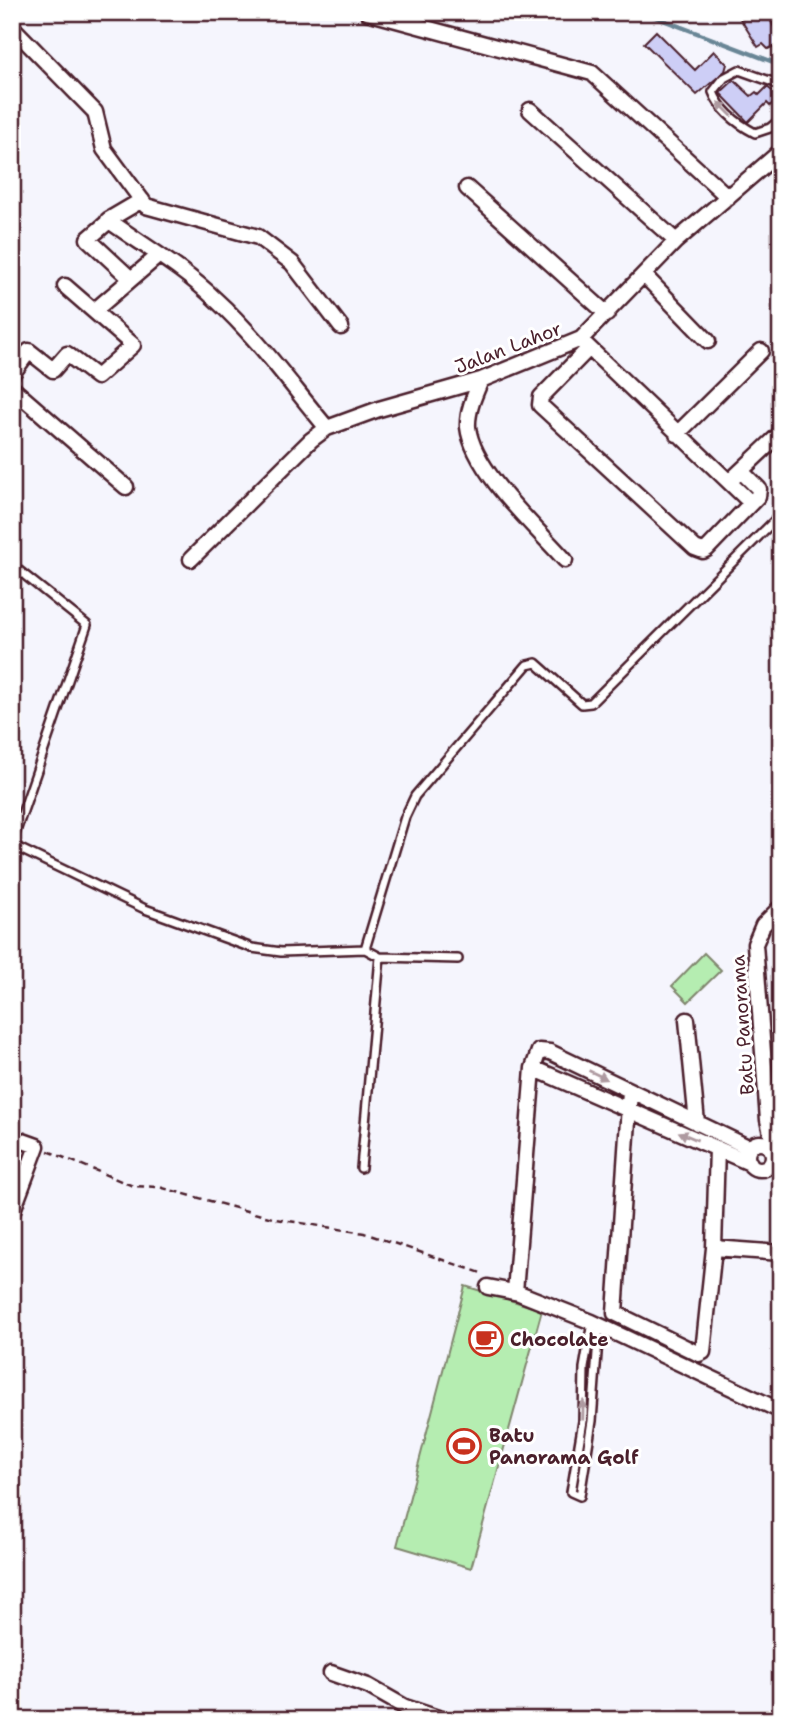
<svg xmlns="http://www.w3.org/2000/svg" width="793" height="1732" viewBox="0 0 793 1732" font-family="'Shantell Sans',sans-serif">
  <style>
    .green { fill: #b5edb1; stroke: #80866e; stroke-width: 2 }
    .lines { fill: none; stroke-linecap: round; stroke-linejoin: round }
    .stream { stroke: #698696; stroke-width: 4.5 }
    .building { fill: #cdcef6; stroke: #4a1f2b; stroke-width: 2 }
    .service-casing { stroke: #4a1f2b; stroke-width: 12 }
    .minor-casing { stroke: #4a1f2b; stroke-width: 19 }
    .path { stroke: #4a1f2b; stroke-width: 2.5; stroke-dasharray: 7 5; stroke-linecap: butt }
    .service { stroke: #fff; stroke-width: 7 }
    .minor { stroke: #fff; stroke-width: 14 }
    .oneway { fill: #ae9aa0 }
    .labels { text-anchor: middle; stroke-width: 6; stroke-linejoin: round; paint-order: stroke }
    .street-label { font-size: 19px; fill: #4a1f2b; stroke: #fff }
    .poi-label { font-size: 19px; font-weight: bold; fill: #4a1f2b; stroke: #fff; text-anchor: start }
  </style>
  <rect width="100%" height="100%" fill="#f5f5fd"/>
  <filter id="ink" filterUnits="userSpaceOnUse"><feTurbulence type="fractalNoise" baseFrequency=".0143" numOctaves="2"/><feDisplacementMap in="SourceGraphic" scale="14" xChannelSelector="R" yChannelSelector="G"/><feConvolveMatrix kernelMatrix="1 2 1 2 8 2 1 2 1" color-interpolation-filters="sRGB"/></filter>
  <g filter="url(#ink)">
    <path class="green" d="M704 953 721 970 688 1002 672 986Z
      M465 1286 542 1310 471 1568 397 1546Z"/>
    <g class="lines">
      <path class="stream" d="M642 12 781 65
        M12 1270 16 1287 12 1290"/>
    </g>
    <path class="building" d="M736 12H767L781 43 768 49 763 44 758 47Z
      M656 31 695 70 714 51 727 64 725 71 697 95 644 43Z
      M734 80 751 96 756 92 759 95 767 87 779 96 770 106 767 103 748 122 720 93Z"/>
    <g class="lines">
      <g class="service-casing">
        <path id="service" d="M781 85 739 70 724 78 713 92C720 110 738 124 755 133L770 128 781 119
          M12 565 87 625 12 843
          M12 845 145 909 252 948 281 952 365 949 380 957 458 959
          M365 949 405 817 415 796 527 665 536 663 582 704 591 703 781 514
          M361 1168 380 957
          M592 1322 584 1368 583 1421 571 1492 580 1496 592 1421 599 1326"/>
      </g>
      <g class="minor-casing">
        <path id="minor" d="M367 12 592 73 728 197
          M12 27 95 112 104 149 146 206 258 237 292 263 341 327
          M530 110 676 241
          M467 188 607 314
          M142 200 108 220C144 246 183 268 215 299 257 337 291 385 327 428
          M109 221 88 239 131 279
          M644 275 708 341
          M94 311 158 256
          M584 343 729 482 781 433
          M588 349 541 397 540 405 695 548 703 551 707 549 758 496 759 489 741 471
          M12 374 29 351 53 370 67 354 97 377 133 345 65 286
          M481 380C475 394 467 411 468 427 473 471 536 527 565 560
          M12 388 126 487
          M677 434 761 351
          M729 482 751 503
          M191 559 311 440 327 428 379 409 481 380 581 339 676 241 781 151
          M781 907 763 925 755 944 768 1120 772 1138 781 1143
          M687 1020 697 1123
          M533 1068 750 1163
          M630 1091 615 1313 699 1354 703 1352 714 1248 717 1148
          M12 1137 37 1146 12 1213
          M747 1156a13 13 0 1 1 26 0a13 13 0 1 1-26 0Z
          M714 1248 781 1253
          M488 1287 519 1293 592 1322 781 1411
          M515 1292 533 1068 539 1051 550 1052 750 1148
          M331 1673 368 1686 405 1707 444 1720"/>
      </g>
      <path class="path" d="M48 1151 133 1186 159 1187 276 1219 364 1233 484 1274"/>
      <use href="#service" class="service"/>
      <use href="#minor" class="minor"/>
    </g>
    <defs><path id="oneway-solid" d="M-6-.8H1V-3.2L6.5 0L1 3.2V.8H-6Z" transform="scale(1.75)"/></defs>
    <g class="oneway">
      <use href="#oneway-solid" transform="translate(725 109) rotate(-135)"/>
      <use href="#oneway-solid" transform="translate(598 1075) rotate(26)"/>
      <use href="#oneway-solid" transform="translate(688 1136) rotate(-157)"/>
      <use href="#oneway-solid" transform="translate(583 1410) rotate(-89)"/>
    </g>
  </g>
  <defs>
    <g id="cafe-ring" transform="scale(1.75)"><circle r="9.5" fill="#fff" stroke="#c8321e" stroke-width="1.5"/><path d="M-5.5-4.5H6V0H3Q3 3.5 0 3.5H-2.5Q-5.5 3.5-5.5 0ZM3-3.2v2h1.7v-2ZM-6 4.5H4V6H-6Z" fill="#c8321e"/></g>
    <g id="stadium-ring" transform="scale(1.75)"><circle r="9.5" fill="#fff" stroke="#c8321e" stroke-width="1.5"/><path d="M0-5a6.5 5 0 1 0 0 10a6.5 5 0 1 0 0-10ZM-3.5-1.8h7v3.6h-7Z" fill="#c8321e"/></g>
  </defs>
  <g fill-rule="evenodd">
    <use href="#cafe-ring" x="486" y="1339"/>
    <use href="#stadium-ring" x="464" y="1446"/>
  </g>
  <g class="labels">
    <g class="street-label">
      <text transform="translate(508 347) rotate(-21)" y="7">Jalan Lahor</text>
      <text transform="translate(742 1025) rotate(-94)" y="7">Batu Panorama</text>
    </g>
    <g class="poi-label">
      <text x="510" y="1346">Chocolate</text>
      <text x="489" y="1442">Batu<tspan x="489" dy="22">Panorama Golf</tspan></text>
    </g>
  </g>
  <rect width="793" height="1732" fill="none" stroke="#fff" stroke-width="42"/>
  <rect x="21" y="21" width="751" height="1690" fill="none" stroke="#4a1f2b" stroke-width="2.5" filter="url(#ink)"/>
</svg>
